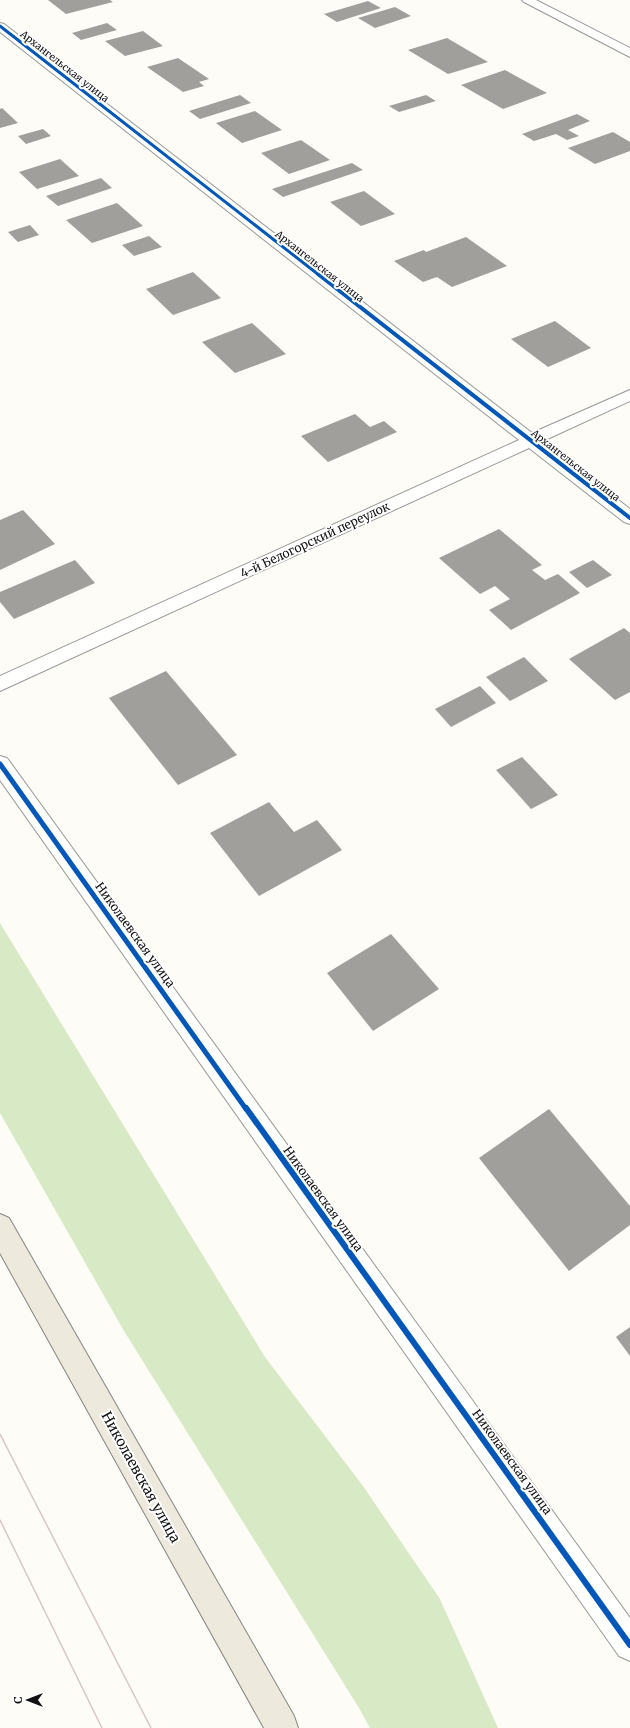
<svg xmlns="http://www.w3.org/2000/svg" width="630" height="1728" viewBox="0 0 630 1728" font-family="Merriweather,serif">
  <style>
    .forest { fill: #d8eac5 }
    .building { fill: #a19f9c }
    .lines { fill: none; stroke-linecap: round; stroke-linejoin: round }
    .minor-casing { stroke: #979795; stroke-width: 2 }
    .major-casing { stroke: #858482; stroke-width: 2 }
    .minor { fill: #fffffe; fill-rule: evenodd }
    .major { fill: #ede9dc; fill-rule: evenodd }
    .tram { stroke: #d9c6c7; stroke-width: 1.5 }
    .cycleway-far3-casing { stroke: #fff; stroke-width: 4.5 }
    .cycleway-far2-casing { stroke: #fff; stroke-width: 6 }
    .cycleway-far1-casing { stroke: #fff; stroke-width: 8 }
    .cycleway-casing { stroke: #fff; stroke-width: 9 }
    .cycleway-far3 { stroke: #0057b8; stroke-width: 3 }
    .cycleway-far2 { stroke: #0057b8; stroke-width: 4 }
    .cycleway-far1 { stroke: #0057b8; stroke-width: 5 }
    .cycleway { stroke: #0057b8; stroke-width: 6 }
    .labels { text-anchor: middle; stroke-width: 4; stroke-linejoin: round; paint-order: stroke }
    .far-street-label { font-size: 10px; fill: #111; stroke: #fff }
    .street-label { font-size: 12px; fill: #111; stroke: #fff }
    .near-street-label { font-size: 14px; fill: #111; stroke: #fff }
  </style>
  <rect width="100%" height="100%" fill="#fdfcf7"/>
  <path class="forest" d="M0 923 265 1357 363 1486 440 1599 498 1728H370L359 1708 124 1331 0 1113Z"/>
  <path class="building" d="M48 0H110L113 2 66 14Z
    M368 1 381 8 337 22 324 14Z
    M395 7 411 16 375 28 358 18Z
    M107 23 117 30 81 40 72 33Z
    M143 31 163 46 125 56 105 41Z
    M447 38 488 62 448 74 408 50Z
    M178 58 209 79 199 82 204 86 183 92 147 67Z
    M505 70 547 93 503 109 461 85Z
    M240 95 251 103 200 119 189 111Z
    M426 95 436 101 399 112 389 106Z
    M2 108 18 123 0 128V109Z
    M255 111 282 130 242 143 216 123Z
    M577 114 590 121 568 130 579 136 567 140 556 134 534 141 522 134Z
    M43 129 51 136 26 144 18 136Z
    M613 132 630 142V151L595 164 568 148Z
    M301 140 330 160 289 174 261 153Z
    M60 159 79 176 37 189 19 172Z
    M352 163 363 170 283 197 272 189Z
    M101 178 112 188 58 206 46 196Z
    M364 191 395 214 361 226 330 202Z
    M117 203 143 226 92 243 66 220Z
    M30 225 39 235 18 242 8 232Z
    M149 236 162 247 134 256 122 245Z
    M466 237 507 266 452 287 437 277 423 282 394 261 424 250 426 252Z
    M193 272 221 298 173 315 146 289Z
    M555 321 591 348 548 367 511 339Z
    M252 323 286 354 235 373 202 342Z
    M355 414 370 427 384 421 397 432 328 462 301 436Z
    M23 510 55 544 0 570V520Z
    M499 529 542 565 532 570 545 580 558 574 580 593 511 630 489 610 510 599 495 586 480 594 439 558Z
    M75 560 95 583 14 619 0 602V592Z
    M593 560 612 575 587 588 569 572Z
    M624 628 630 633V692L615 700 569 659Z
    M524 657 548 681 510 701 486 677Z
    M166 671 237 755 178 785 109 698Z
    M480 686 496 703 451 727 435 709Z
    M522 757 558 795 531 809 496 770Z
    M269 802 294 832 317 820 342 850 259 896 210 833Z
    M391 934 439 989 373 1031 327 973Z
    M549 1109 630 1206V1225L569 1271 479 1158Z
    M630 1327V1356L616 1337Z"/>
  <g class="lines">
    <g class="minor-casing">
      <path id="minor" d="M522 0H536L630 48V57L524 2Z
        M0 23 4 24 532 433 630 390V401L543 441 630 509V524L624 522 529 448 0 691V676L519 440 0 32Z
        M0 756 7 758 630 1618V1661L619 1656 0 780Z"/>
    </g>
    <g class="major-casing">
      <path id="major" d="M0 1214 9 1218 294 1716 298 1728H264L0 1253Z"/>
    </g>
    <use href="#minor" class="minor"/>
    <use href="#major" class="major"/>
    <path class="tram" d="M0 1434 151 1728
      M0 1520 102 1728"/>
    <g class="cycleway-far3-casing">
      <path id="cycleway-far3" d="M0 26 319 275"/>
    </g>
    <g class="cycleway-far2-casing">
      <path id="cycleway-far2" d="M318 274 630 518"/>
    </g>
    <g class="cycleway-far1-casing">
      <path id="cycleway-far1" d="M0 764 246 1109"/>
    </g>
    <g class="cycleway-casing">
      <path id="cycleway" d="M246 1108 630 1645"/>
    </g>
    <use href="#cycleway-far3" class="cycleway-far3"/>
    <use href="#cycleway-far2" class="cycleway-far2"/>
    <use href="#cycleway-far1" class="cycleway-far1"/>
    <use href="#cycleway" class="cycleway"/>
  </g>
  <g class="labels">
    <g class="far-street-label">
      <text transform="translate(65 66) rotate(38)" y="4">Архангельская улица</text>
      <text transform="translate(320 266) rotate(38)" y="4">Архангельская улица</text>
      <text transform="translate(576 465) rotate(38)" y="4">Архангельская улица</text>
    </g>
    <g class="street-label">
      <text transform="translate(315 540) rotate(-25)" y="4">4-й Белогорский переулок</text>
      <text transform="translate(135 935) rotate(54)" y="4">Николаевская улица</text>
      <text transform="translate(323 1199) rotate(54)" y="4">Николаевская улица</text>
      <text transform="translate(512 1462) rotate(54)" y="4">Николаевская улица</text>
    </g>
    <g class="near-street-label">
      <text transform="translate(141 1477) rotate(61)" y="5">Николаевская улица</text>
    </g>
  </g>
  <g transform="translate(28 1700) rotate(270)" stroke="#ffffff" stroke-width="3" paint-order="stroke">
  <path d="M0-3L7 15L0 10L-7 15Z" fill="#111111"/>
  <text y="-6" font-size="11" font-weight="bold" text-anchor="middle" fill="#111111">С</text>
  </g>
</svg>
